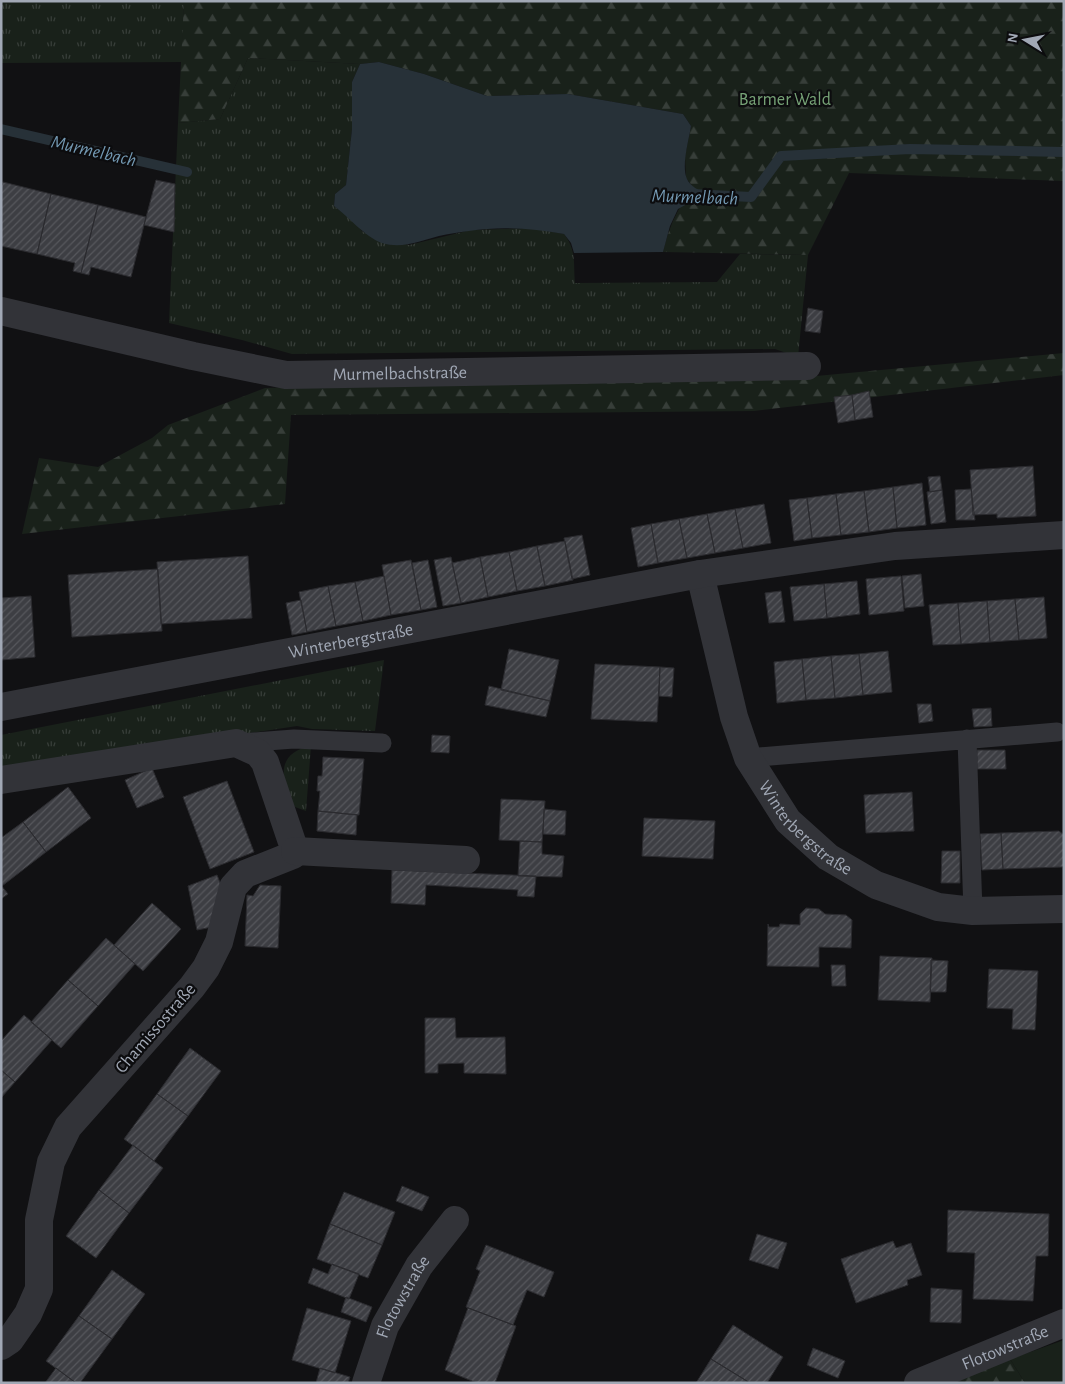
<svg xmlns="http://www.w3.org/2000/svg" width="1065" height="1384" viewBox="0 0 1065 1384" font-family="'Alegreya Sans',sans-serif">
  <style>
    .grass { fill: url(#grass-tufts) }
    .forest { fill: url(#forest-firs) }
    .green { fill: #19211a }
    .water { fill: #273138 }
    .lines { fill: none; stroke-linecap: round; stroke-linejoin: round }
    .stream { stroke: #273138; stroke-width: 10 }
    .building { fill: url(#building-hatch); stroke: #2b2b2f }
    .lane { stroke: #323338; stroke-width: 19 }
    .street { stroke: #323338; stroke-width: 28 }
    .labels { text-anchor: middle; stroke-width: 4.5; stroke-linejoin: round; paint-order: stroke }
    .park-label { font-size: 18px; fill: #76a276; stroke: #0c0c0e }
    .street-label { font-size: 18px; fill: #a1a8b5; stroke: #0c0c0e }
    .water-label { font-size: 19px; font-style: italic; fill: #749ab4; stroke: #0c0c0e }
  </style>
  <defs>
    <pattern id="grass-tufts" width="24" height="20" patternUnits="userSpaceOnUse" patternTransform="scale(1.25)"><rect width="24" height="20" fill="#19211a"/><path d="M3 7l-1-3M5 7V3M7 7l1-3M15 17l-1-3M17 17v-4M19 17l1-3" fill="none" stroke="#373e39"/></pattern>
    <pattern id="forest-firs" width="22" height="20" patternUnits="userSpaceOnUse" patternTransform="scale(1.25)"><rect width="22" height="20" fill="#19211a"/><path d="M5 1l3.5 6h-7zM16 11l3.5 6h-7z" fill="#373e39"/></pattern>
    <pattern id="building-hatch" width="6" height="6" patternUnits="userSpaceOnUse" patternTransform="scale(1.25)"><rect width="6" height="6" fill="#3d3e43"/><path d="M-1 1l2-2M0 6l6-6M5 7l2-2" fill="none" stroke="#56575c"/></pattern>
  </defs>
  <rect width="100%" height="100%" fill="#111113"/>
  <path class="grass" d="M1 1H184L182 62 1 63Z
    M248 58 360 64 352 82V129L346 185 335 194 334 206 348 216 363 232 409 245 471 230 532 228 564 234C577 251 573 263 575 283L717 282 740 254 808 255 798 357 775 349 292 354 242 340 169 323 178 123 220 119Z
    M384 660 375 731 312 729 297 726 1 770V735Z
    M311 746 306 811 295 807C281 782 274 753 311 746Z"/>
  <path class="forest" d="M184 1H1064V181L849 173 808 255 663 252C670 224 677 210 693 187L686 178 685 156 691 126 683 114 568 94 487 96 424 74 379 62 360 64 248 58 220 119 178 123Z
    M1064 353V375L754 411 291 415 285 504 22 534 39 458 98 467 152 438 168 425 265 388 662 376 784 379Z
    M1010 1359 1025 1383H951Z"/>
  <path class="green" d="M1064 1340V1383H1025L1010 1359Z"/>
  <path class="water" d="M379 62 424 74 487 96 568 94 683 114 691 126C689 140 681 166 687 179 690 186 699 190 705 194L678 209 670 226 663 252 574 253 571 243 564 234C533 228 500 226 469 231 459 232 448 234 439 236 420 241 402 249 382 243 365 237 349 217 334 206L335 194 346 185 352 129V82L360 64Z"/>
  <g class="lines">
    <path class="stream" d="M1 129 187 172
      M692 194 751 197 781 156 910 149 1064 152"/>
  </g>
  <path class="building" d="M156 180 175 184 174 232 144 225Z
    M3 182 51 194 37 254 1 246V188Z
    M51 194 98 205 81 273 73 271 75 263 37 254Z
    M98 205 146 217 131 277 91 267 89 275 81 273Z
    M808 308 823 311 820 333 805 331Z
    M869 391 873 417 855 420 852 395Z
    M852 395 855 420 838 423 834 397Z
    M1033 466 1036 516 997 518V514L973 515 970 470Z
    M940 476 942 490 930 492 928 477Z
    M922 483 926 525 897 528 893 487Z
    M893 487 897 528 869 532 864 491Z
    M971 489 975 520H956L955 490Z
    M942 490 946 522 931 524 927 492Z
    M864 491 869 532 841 535 836 494Z
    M836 494 841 535 812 538 807 498Z
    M807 498 812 538 794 541 789 500Z
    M764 504 771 543 743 548 735 509Z
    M735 509 743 548 715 553 707 514Z
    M707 514 715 553 687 558 679 519Z
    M679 519 687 558 658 563 651 524Z
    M651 524 658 563 638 567 631 528Z
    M582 535 590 575 572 579 564 538Z
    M565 541 573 580 545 586 537 546Z
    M537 546 545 586 517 591 509 552Z
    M509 552 517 591 488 597 480 557Z
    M248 556 252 618 161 624 157 562Z
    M451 557 461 603 443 606 434 560Z
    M480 557 488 597 461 603 452 563Z
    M411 560 421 610 391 615 382 565Z
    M428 560 437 607 421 610 412 563Z
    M158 569 162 631 72 637 68 575Z
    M921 574 924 606 905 608 902 576Z
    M384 576 391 615 363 621 355 582Z
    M901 576 904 611 869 615 866 579Z
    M857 581 860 614 827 618 824 584Z
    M355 582 363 621 336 626 328 586Z
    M824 584 827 618 794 621 790 587Z
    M328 586 336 626 307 632 299 592Z
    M781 591 785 622 769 623 765 593Z
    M31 596 35 657 1 660V598Z
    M1044 597 1047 638 1019 640 1015 599Z
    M1015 599 1019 640 990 642 987 601Z
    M301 600 307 632 292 635 286 603Z
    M987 601 990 642 961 644 958 603Z
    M958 603 961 644 933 645 929 605Z
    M509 649 559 660 550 701 501 690Z
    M888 651 892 692 863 695 859 654Z
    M859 654 863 695 835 698 831 656Z
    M831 656 835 698 806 700 802 659Z
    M802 659 806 700 777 703 774 662Z
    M595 664 660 667 657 722 591 719Z
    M660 667 674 668 672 697 659 696Z
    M489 686 550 701 546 717 485 705Z
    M917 704H931L933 721 919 723Z
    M991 708 992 726 974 727 972 709Z
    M432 735 450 736 449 753 431 752Z
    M977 750H1005L1006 769H977Z
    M323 757 364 759 359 815 318 811 320 791H317L318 776H322Z
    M152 768 164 797 137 808 125 780Z
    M227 781 254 852 210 869 183 797Z
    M68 787 91 818 46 852 23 822Z
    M912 792 914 831 866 833 864 795Z
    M501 799 545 801 542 842 499 840Z
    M544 809 566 811 565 835 543 834Z
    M318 811 357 815 356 835 317 831Z
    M644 818 715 821 713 859 642 856Z
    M23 822 46 852 2 886 1 838Z
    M1059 831 1064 835V865L1062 867 1003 869 1001 833Z
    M1001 833 1003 869 982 870 980 834Z
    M520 841 542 842V854L564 856 562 877 518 876Z
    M942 851H960V883H941Z
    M392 870 536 876 534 897 517 896 518 890 426 885 425 905 391 903Z
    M217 875 224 893 212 927 197 930 188 886Z
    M1 885 8 894 1 899Z
    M260 885 281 886 278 948 245 946 247 895 253 896Z
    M152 903 181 929 143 971 114 945Z
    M806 908 819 909 825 914 846 915 852 920 851 948 819 947V967L767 966 768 924 769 927H779L780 924 800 925V914Z
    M106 938 135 964 98 1006 68 980Z
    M880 956 932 958 930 1002 878 1000Z
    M931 960 948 961 946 992H930Z
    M831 965H845L846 986H832Z
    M989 969 1038 971 1035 1030 1012 1029 1013 1009 987 1008Z
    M68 980 98 1006 61 1048 31 1022Z
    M24 1015 52 1040 15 1082 1 1070V1041Z
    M425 1018H455L456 1038 505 1037 506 1074 464 1073V1063L438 1064V1073H425Z
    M190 1048 221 1071 188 1116 157 1094Z
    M1 1070 15 1082 1 1098Z
    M157 1094 188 1116 154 1161 124 1139Z
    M133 1145 163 1168 129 1213 99 1190Z
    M402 1186 429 1197 422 1211 396 1201Z
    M99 1190 129 1213 96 1258 66 1236Z
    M344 1192 395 1212 382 1245 330 1224Z
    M948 1210 1049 1214 1048 1256H1036L1033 1301 973 1299 975 1253 947 1252Z
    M330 1224 382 1245 368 1278 317 1259Z
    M757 1234 787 1243 778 1269 749 1260Z
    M893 1241 896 1248 911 1243 922 1275 907 1280 908 1285 856 1303 841 1259Z
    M486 1245 554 1272 544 1297 527 1290 513 1325 466 1307 480 1271 476 1269Z
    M332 1264 359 1274 349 1299 308 1283 313 1268 328 1274Z
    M112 1270 145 1294 112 1339 79 1316Z
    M931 1288 962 1290 961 1323 930 1322Z
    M346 1297 372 1307 366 1322 341 1312Z
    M307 1308 351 1321 335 1373 292 1360Z
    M468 1308 516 1326 495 1383H477L445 1370Z
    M79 1316 112 1339 80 1383H76L46 1361Z
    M733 1325 783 1357 767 1383H750L711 1359Z
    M813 1348 845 1361 838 1378 807 1365Z
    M711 1359 747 1381V1383H696Z
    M56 1368 76 1383H45Z
    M320 1368 350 1377 348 1383H316Z"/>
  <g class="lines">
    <path class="lane" d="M967 739 973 911
      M241 743 294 739 382 743
      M748 758 1057 732"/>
    <g class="street">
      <path id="s1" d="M1 311 193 356 286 375 807 366"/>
      <path id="s2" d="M700 574 734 717 748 758 788 821 828 857 876 885 938 907 973 911 1064 909"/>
      <path id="s3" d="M1 707 700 574 895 546 1064 535"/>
      <path d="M1 780 236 743 258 753 265 762 295 851 293 855 245 874 233 887 219 942 206 968 192 987 68 1127 51 1162 39 1220V1289L28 1314 10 1340 1 1346"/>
      <path d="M295 851 466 860"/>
      <path id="s4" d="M366 1383 385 1326 419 1266 455 1220"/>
      <path id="s5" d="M918 1383 1064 1323"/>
    </g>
  </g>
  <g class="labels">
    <g class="park-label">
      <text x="785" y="105">Barmer Wald</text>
    </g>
    <g class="street-label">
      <text dy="6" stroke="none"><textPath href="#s1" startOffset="406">Murmelbachstraße</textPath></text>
      <text dy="6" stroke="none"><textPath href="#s3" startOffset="356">Winterbergstraße</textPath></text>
      <text dy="6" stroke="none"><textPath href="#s2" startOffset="282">Winterbergstraße</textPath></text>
      <text transform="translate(155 1028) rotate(-49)" y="6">Chamissostraße</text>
      <text dy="6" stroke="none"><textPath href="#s4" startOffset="94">Flotowstraße</textPath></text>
      <text dy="6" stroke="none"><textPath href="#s5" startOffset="94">Flotowstraße</textPath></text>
    </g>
    <g class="water-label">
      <text transform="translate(94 150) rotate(13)" y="7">Murmelbach</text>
      <text transform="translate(695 196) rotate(2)" y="7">Murmelbach</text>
    </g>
  </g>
  <rect width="1065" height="1384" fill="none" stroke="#a1a8b5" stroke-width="5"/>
  <g transform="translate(1025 40) rotate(280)" stroke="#0c0c0e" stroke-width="4" paint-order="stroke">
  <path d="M0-4L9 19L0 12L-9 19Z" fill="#a1a8b5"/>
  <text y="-8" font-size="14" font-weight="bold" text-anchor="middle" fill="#a1a8b5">N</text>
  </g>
</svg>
